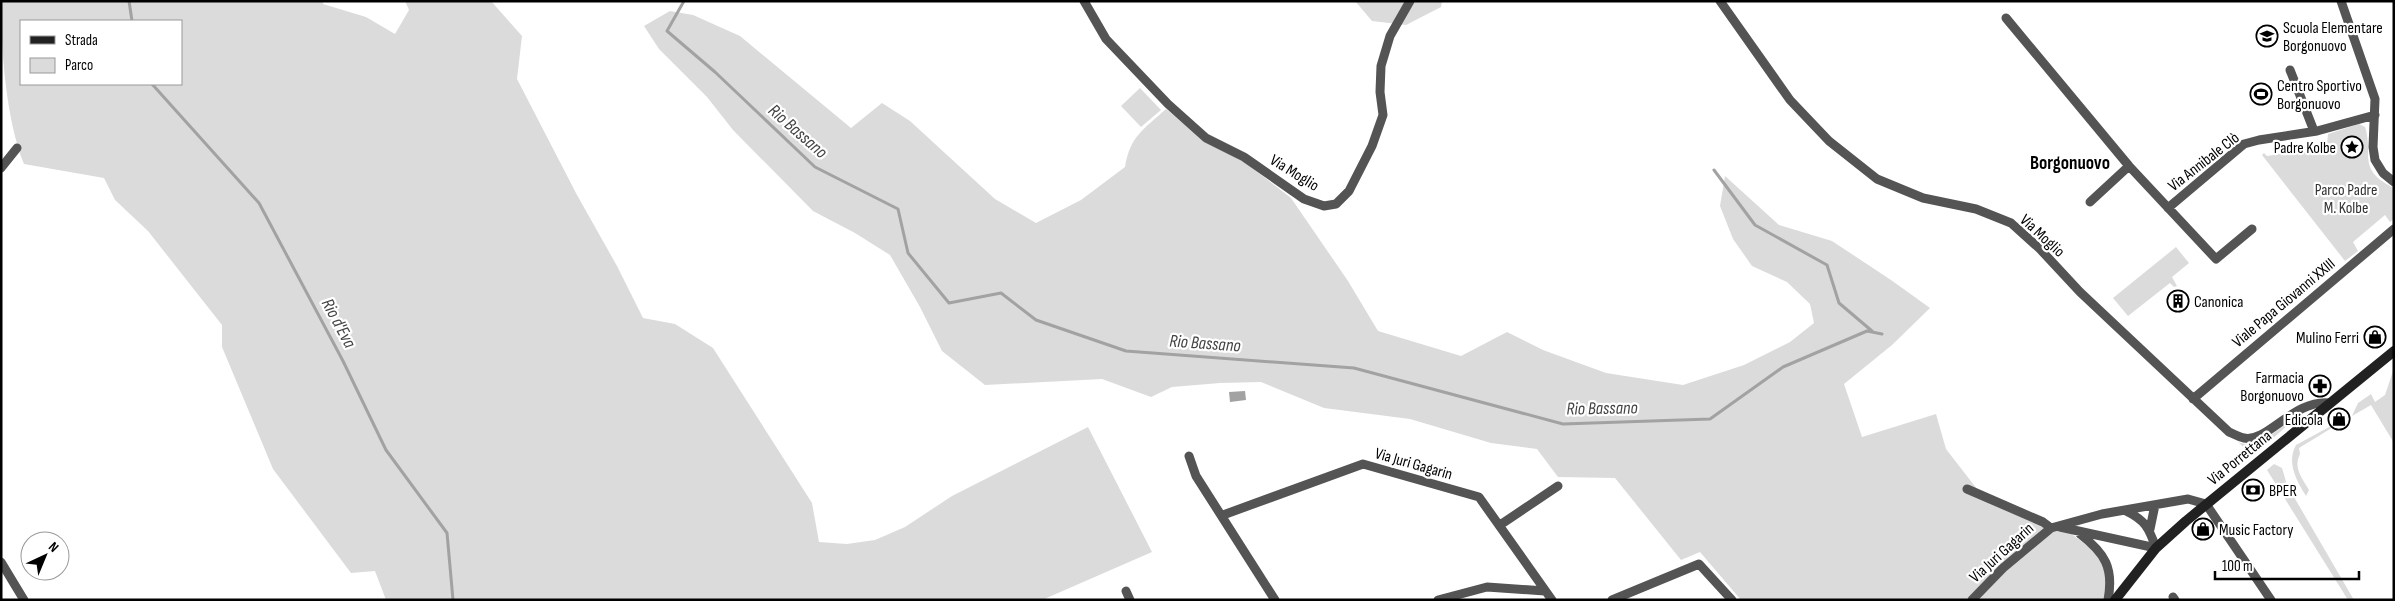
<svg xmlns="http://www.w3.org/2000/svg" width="2395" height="601" viewBox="0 0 2395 601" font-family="'Sofia Sans Condensed',sans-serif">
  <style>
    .green { fill: #dbdbdb; fill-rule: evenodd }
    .water { fill: #a2a2a2 }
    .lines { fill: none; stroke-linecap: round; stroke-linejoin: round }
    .stream { stroke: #a2a2a2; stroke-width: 3 }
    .street { stroke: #545454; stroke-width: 9 }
    .secondary { stroke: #212121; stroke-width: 10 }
    .labels { text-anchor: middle; stroke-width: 4.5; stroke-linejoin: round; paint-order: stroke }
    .poi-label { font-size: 16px; fill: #000; stroke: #fff; text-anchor: start }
    .street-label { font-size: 16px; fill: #000; stroke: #fff }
    .park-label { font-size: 16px; fill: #323232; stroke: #fff }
    .water-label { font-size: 18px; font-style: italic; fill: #434343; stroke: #fff }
    .quarter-label { font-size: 19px; font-weight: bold; fill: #000; stroke: #fff }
  </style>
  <rect width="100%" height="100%" fill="#fff"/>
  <path class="green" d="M1 1H323V4L366 17 395 34 409 10 405 1H491L522 36 517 79 577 195 617 266 643 318 675 324 713 348 812 503 819 542 847 544 875 540 905 527 952 496 1088 427 1152 552 1042 600H386L375 571 351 573 273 469 222 347V325L148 231 115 200 104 178 24 164C6 120 1 49 1 1ZM21 21H181V84H21Z
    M1355 1H1442L1441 7 1406 25 1372 21Z
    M670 11 693 15 740 36 851 128 882 103 910 121 995 199 1036 223 1081 200 1125 167C1130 136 1144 129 1166 109L1201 138 1247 164 1291 198 1348 281 1378 331 1461 356 1507 332 1543 350 1606 373 1683 385 1744 365 1790 342 1814 323 1810 304 1787 282 1752 266 1733 239 1720 206 1725 176 1779 225 1832 241 1891 280 1930 308 1892 345 1844 384 1862 437 1936 414 1946 449 1977 489 2069 532 2098 554 2108 571 2110 600H1741L1700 552 1681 560 1615 478 1558 477 1537 449 1491 443 1410 419 1324 408 1261 382 1220 383 1172 387 1151 397 1102 379 985 385 942 351 920 307 890 255 855 233 813 211 733 130 707 97 659 49 644 26Z
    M1140 88 1161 110 1141 127 1121 106Z
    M2359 124 2365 127C2374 155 2356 169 2394 188V219L2390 222 2385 215 2353 242 2358 251 2345 261 2262 155 2264 153 2267 156 2324 147 2327 144 2328 134Z
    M2176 247 2189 263 2172 277 2177 286 2174 287 2170 283 2128 316 2113 298Z
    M2394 368V443L2371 405 2352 416 2358 403 2371 394 2375 402 2385 395Z
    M2304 411 2253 456 2238 442C2257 451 2289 421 2304 411Z
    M2331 426H2335L2299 448 2300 454C2293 468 2302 478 2309 490L2306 496C2297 481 2286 463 2296 445Z
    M2274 464 2282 468 2287 485 2354 600H2348L2267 470Z"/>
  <path class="water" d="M1245 391 1246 400 1230 402 1229 392Z"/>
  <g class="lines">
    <path class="stream" d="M129 1 132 21
      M684 1 667 31 715 72 815 167 898 209 908 253 949 303 1001 293 1036 320 1126 351 1354 368 1563 424 1710 419 1783 367 1867 331 1882 334
      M152 84 259 203 343 361 386 450 447 533 453 600
      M1714 170 1755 225 1827 265 1839 303 1872 331"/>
    <path class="street" d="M1084 1 1106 39 1168 104 1206 138 1244 157 1304 199 1324 206 1336 204 1349 191 1372 146 1383 115 1380 92 1381 66 1390 36 1410 1
      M1720 1 1790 100 1829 141 1877 179 1923 198 1976 209 2011 223 2040 249 2080 292 2229 432C2234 434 2239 437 2244 438 2268 443 2293 399 2330 403
      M2341 1 2375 99 2373 147 2375 160 2383 173 2394 182
      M2006 18 2129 166 2216 259 2252 229
      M2290 70 2314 131
      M1 168 17 148
      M2090 202 2129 166
      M2168 208 2244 144 2259 140 2317 131 2375 115
      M2193 399 2394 229
      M1189 456 1196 476 1275 600
      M1967 489 2043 522 2051 528
      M1223 515 1363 464 1479 497 1552 600
      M1500 525 1558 486
      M2060 527 2156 548C2149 528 2145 520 2126 511
      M2150 529 2155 505
      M2080 534C2105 553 2114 568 2108 600
      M1 562 24 600
      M1126 591 1130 600
      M2173 597 2175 600
      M1438 600 1487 587 1545 591
      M1612 600 1699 564 1732 600
      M1972 600 2003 568 2051 528 2102 514 2188 499 2206 504 2271 600"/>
    <path class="secondary" d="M2115 600 2156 548 2186 521 2394 351"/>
  </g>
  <defs>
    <g id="school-ring" transform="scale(1.125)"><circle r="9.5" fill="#fff" stroke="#000" stroke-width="1.5"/><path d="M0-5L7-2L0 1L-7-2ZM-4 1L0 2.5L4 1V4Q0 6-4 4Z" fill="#000"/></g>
    <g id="stadium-ring" transform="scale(1.125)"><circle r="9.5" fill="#fff" stroke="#000" stroke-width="1.5"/><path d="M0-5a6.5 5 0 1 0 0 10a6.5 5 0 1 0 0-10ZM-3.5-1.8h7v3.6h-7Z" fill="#000"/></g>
    <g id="sight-ring" transform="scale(1.125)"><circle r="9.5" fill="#fff" stroke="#000" stroke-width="1.5"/><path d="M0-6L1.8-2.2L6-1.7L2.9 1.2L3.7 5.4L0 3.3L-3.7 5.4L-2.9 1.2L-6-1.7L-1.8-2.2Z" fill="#000"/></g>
    <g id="building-ring" transform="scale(1.125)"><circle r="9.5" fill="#fff" stroke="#000" stroke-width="1.5"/><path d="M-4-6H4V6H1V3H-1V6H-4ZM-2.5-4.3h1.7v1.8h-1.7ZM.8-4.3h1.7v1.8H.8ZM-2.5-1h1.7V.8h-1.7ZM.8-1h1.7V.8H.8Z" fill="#000"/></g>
    <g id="shop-ring" transform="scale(1.125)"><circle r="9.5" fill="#fff" stroke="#000" stroke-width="1.5"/><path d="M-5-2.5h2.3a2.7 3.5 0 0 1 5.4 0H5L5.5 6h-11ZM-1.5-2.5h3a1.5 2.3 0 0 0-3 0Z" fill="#000"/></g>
    <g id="pharmacy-ring" transform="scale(1.125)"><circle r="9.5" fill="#fff" stroke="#000" stroke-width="1.5"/><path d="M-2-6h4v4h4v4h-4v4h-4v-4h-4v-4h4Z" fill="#000"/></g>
    <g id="bank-ring" transform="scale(1.125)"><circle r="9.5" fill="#fff" stroke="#000" stroke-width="1.5"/><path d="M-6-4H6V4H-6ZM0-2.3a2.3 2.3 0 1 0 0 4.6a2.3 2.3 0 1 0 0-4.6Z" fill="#000"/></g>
  </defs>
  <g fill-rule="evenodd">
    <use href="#school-ring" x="2267" y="36"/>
    <use href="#stadium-ring" x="2261" y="94"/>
    <use href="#sight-ring" x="2352" y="147"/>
    <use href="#building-ring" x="2178" y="301"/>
    <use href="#shop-ring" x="2375" y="337"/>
    <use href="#pharmacy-ring" x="2320" y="386"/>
    <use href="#shop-ring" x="2339" y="419"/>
    <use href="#bank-ring" x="2253" y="490"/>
    <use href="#shop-ring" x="2203" y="529"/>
  </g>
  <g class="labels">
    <g class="poi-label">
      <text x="2283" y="33">Scuola Elementare<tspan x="2283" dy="18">Borgonuovo</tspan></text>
      <text x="2277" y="91">Centro Sportivo<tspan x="2277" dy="18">Borgonuovo</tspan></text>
      <text x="2336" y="153" text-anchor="end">Padre Kolbe</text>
      <text x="2194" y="307">Canonica</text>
      <text x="2359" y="343" text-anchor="end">Mulino Ferri</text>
      <text x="2304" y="383" text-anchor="end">Farmacia<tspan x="2304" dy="18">Borgonuovo</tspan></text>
      <text x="2323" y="425" text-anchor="end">Edicola</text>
      <text x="2269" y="496">BPER</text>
      <text x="2219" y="535">Music Factory</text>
    </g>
    <g class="street-label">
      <text transform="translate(2203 161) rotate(-38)" y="6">Via Annibale Clò</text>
      <text transform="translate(1295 172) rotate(32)" y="6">Via Moglio</text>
      <text transform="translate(2043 235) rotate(43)" y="6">Via Moglio</text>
      <text transform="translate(2283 302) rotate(-40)" y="6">Viale Papa Giovanni XXIII</text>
      <text transform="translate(2239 457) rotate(-39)" y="6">Via Porrettana</text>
      <text transform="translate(1414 463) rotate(16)" y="6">Via Juri Gagarin</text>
      <text transform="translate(2001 552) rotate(-42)" y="6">Via Juri Gagarin</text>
    </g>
    <g class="park-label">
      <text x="2346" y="195">Parco Padre<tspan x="2346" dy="18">M. Kolbe</tspan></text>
    </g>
    <g class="water-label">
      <text transform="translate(798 131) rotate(41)" y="6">Rio Bassano</text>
      <text transform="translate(339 323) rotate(62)" y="6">Rio d'Eva</text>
      <text transform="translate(1205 343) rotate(4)" y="6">Rio Bassano</text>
      <text transform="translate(1602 408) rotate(-1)" y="6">Rio Bassano</text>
    </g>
    <g class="quarter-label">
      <text x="2070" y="169">Borgonuovo</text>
    </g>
  </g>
  <rect width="2395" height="601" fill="none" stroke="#000000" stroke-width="5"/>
  <rect x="20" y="20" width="162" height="65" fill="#ffffff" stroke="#999999"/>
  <rect x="30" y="36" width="25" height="8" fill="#212121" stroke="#999999"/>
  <text x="65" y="45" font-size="15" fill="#000000">Strada</text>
  <rect x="30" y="58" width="25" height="15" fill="#dbdbdb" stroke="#999999"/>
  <text x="65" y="70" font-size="15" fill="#000000">Parco</text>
  <g transform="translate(45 556) rotate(44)"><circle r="24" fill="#ffffff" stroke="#999999"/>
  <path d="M0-4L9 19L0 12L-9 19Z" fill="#000000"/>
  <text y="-8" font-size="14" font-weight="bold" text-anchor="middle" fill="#000000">N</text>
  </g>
  <path d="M2215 571v8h144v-8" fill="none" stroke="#000000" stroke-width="2.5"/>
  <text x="2222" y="571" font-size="15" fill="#000000" stroke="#ffffff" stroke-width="4" paint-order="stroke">100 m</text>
</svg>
